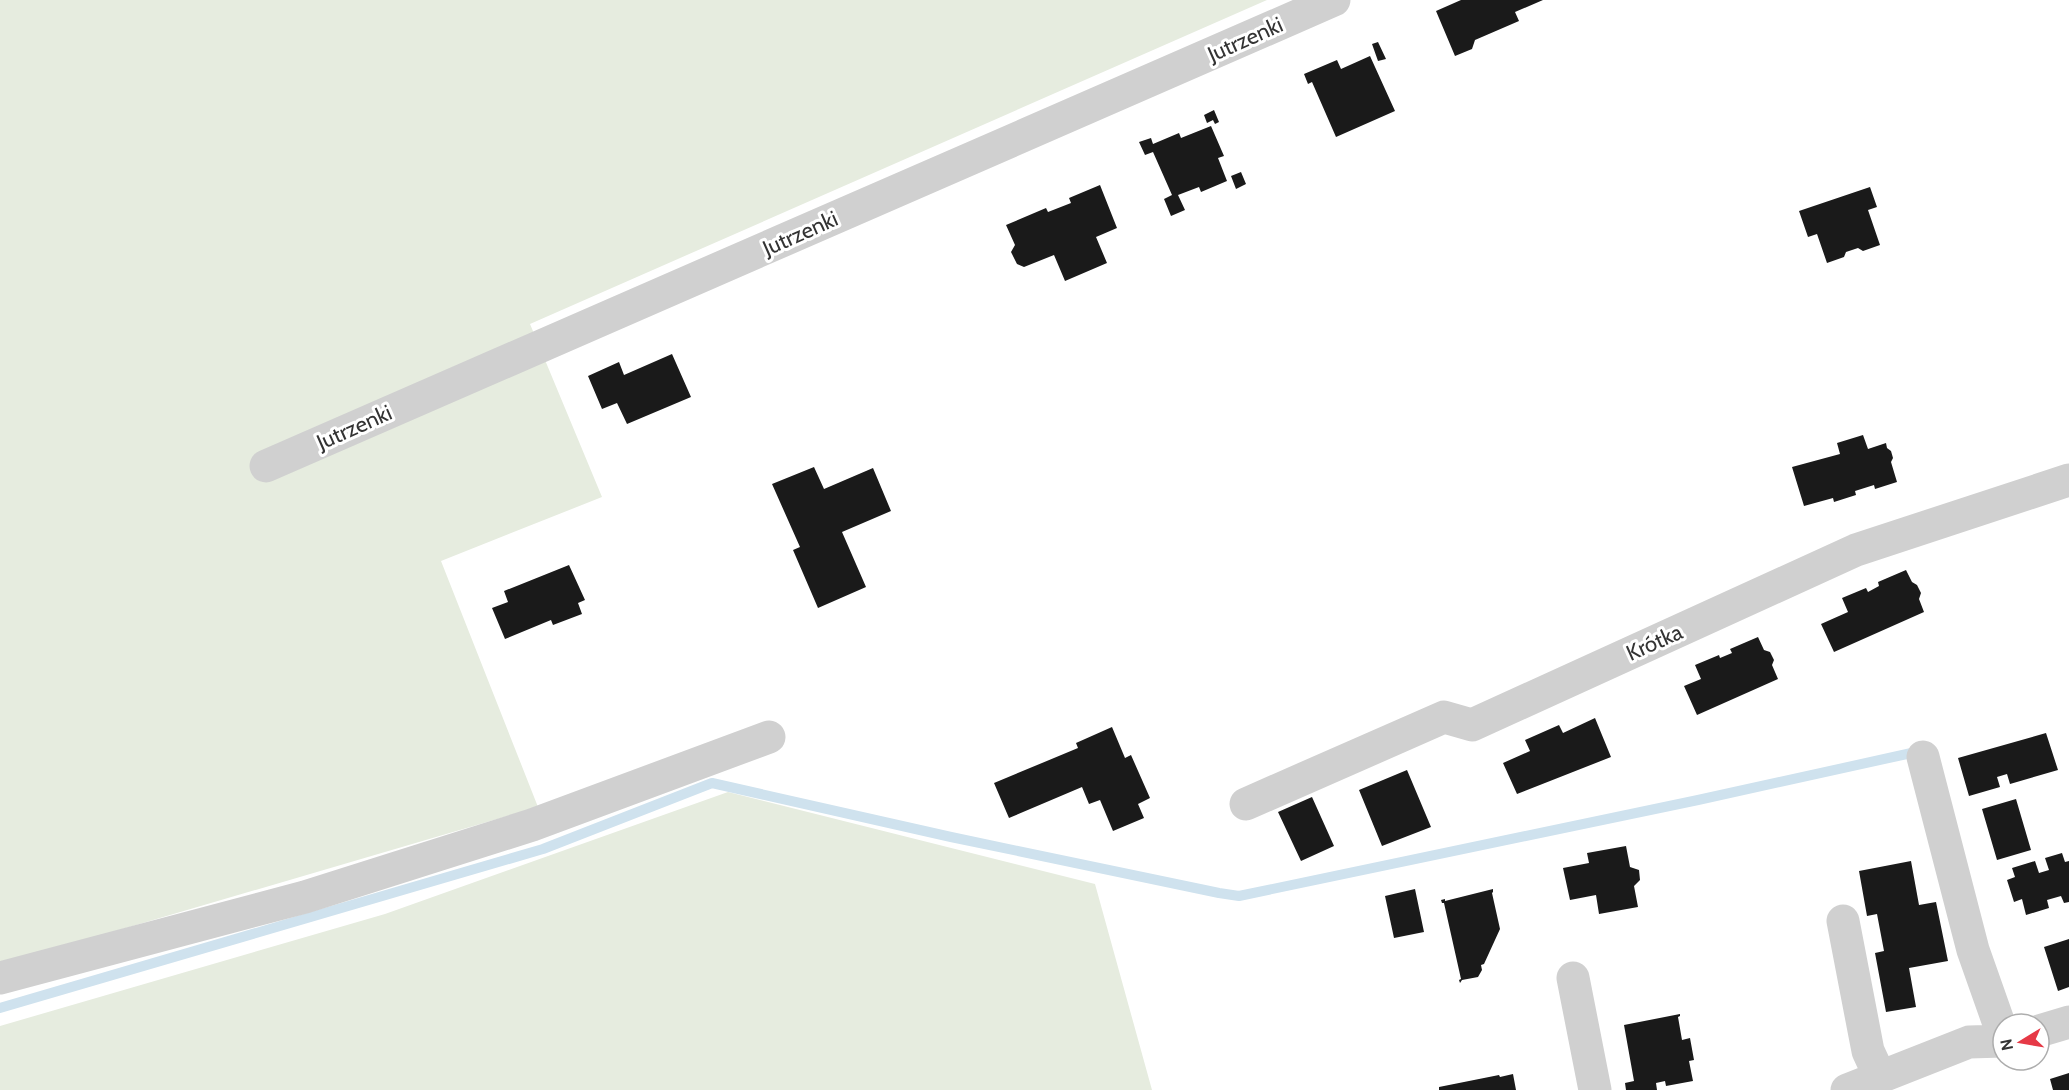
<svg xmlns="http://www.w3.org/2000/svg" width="2069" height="1090" viewBox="0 0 2069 1090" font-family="Cabin,sans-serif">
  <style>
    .green { fill: #e6ecdf }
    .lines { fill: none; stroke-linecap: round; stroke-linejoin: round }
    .stream { stroke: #cfe2ee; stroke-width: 10 }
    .building { fill: #1a1a1a }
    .minor { stroke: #d0d0d0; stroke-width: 33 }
    .labels { text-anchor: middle; stroke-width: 6; stroke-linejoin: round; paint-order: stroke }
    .street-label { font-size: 22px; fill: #333; stroke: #fff }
  </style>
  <rect width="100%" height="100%" fill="#fff"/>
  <path class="green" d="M0 0H1267L530 324 602 497 441 561 538 807 0 965Z
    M728 792 1095 884 1152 1090H0V1026L385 914Z"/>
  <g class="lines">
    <path class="stream" d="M0 1008 543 849 712 783 951 837 1219 893 1239 896 1698 800 1916 752"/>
  </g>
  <path class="building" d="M1461 0H1543L1515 12 1519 21 1475 40 1472 49 1455 56 1436 11Z
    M1378 42 1386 59 1378 61 1372 44Z
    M1370 56 1395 111 1336 137 1312 82 1308 84 1304 74 1337 60 1341 69Z
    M1214 110 1219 122 1215 124 1213 120 1207 123 1204 115Z
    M1211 126 1224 156 1218 158 1227 181 1201 192 1199 187 1178 195 1185 210 1171 216 1164 199 1172 195 1153 152 1145 155 1139 142 1151 138 1153 144 1179 133 1181 138Z
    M1241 172 1246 184 1236 189 1231 176Z
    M1100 185 1117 228 1096 237 1107 263 1065 281 1054 255 1024 267 1017 264 1011 252 1015 245 1006 225 1046 208 1048 212 1071 203 1069 198Z
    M1870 187 1877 207 1868 210 1880 245 1863 251 1858 248 1846 252 1844 257 1827 263 1817 234 1808 237 1799 211Z
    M672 354 691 397 627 424 617 403 602 409 588 376 619 362 624 375Z
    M1863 435 1868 449 1886 443 1887 448 1891 451 1893 458 1891 462 1897 482 1875 489 1874 485 1855 491 1856 495 1834 502 1833 498 1804 506 1792 467 1840 454 1837 443Z
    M814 467 824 489 873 468 891 511 842 532 866 587 818 608 793 550 800 547 772 484Z
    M569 565 585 600 578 603 582 614 553 625 551 620 505 639 492 608 508 602 504 591Z
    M1906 570 1912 582 1917 585 1921 593 1919 599 1924 612 1834 652 1821 624 1848 612 1842 598 1866 588 1868 592 1879 586 1878 582Z
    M1758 637 1764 650 1770 652 1774 660 1772 665 1778 679 1697 715 1684 686 1701 679 1695 665 1719 655 1720 658 1732 653 1730 649Z
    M1595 718 1611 757 1517 794 1503 763 1530 751 1525 740 1559 725 1563 733Z
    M1112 727 1125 758 1131 755 1150 798 1138 804 1144 818 1113 831 1100 800 1089 804 1082 787 1009 818 994 783 1078 748 1076 743Z
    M2046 733 2058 770 2010 784 2007 774 1997 777 2000 787 1969 796 1958 758Z
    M1407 770 1431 827 1382 846 1359 790Z
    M1312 797 1334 846 1301 861 1278 812Z
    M2016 799 2031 850 1997 860 1982 809Z
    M1626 846 1630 867 1639 870 1640 880 1634 886 1638 907 1599 914 1596 895 1570 900 1563 868 1589 863 1587 853Z
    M2062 853 2065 862 2069 861V902L2064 903 2061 896 2047 900 2049 908 2026 915 2022 899 2014 902 2007 880 2015 877 2012 868 2035 861 2039 873 2049 870 2045 858Z
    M1911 861 1919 905 1936 902 1948 961 1909 968 1916 1007 1886 1012 1875 953 1884 951 1877 914 1867 916 1859 871Z
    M1415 889 1424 932 1394 938 1385 896Z
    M1493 889V892L1492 893 1500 929 1484 964 1481 965 1482 970 1478 977 1462 980 1460 983 1459 980 1461 979 1444 903H1442L1441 900 1445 899V901Z
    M2069 939V987L2058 991 2044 947Z
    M1680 1014V1016L1678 1017 1682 1040 1690 1038 1694 1060 1689 1061 1693 1081 1666 1086 1665 1081 1656 1083 1657 1090H1626L1625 1083 1634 1081 1624 1025Z
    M2069 1073V1090H2053L2050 1079Z
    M1513 1074 1516 1090H1439V1087L1499 1075 1500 1077Z"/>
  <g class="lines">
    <path class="minor" d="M266 466 1334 0
      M1923 757 1973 950 2003 1035
      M1246 804 1444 717 1472 725 1856 550 2069 480
      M1843 921 1868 1051 1880 1077
      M0 978 305 897 532 825 769 737
      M1573 978 1595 1090
      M2039 1031 2069 1022
      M1847 1090 1969 1042 2003 1041"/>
  </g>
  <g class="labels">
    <g class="street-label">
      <text transform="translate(1245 39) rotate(-24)" y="8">Jutrzenki</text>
      <text transform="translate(800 233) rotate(-24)" y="8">Jutrzenki</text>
      <text transform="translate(354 427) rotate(-24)" y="8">Jutrzenki</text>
      <text transform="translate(1654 642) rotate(-24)" y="8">Krótka</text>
    </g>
  </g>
  <g transform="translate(2021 1042) rotate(259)"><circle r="28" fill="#ffffff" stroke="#adadad" stroke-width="1.5"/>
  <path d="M0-4.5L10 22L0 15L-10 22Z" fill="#e63946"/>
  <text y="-9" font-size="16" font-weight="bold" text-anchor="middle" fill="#333333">N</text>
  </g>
</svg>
